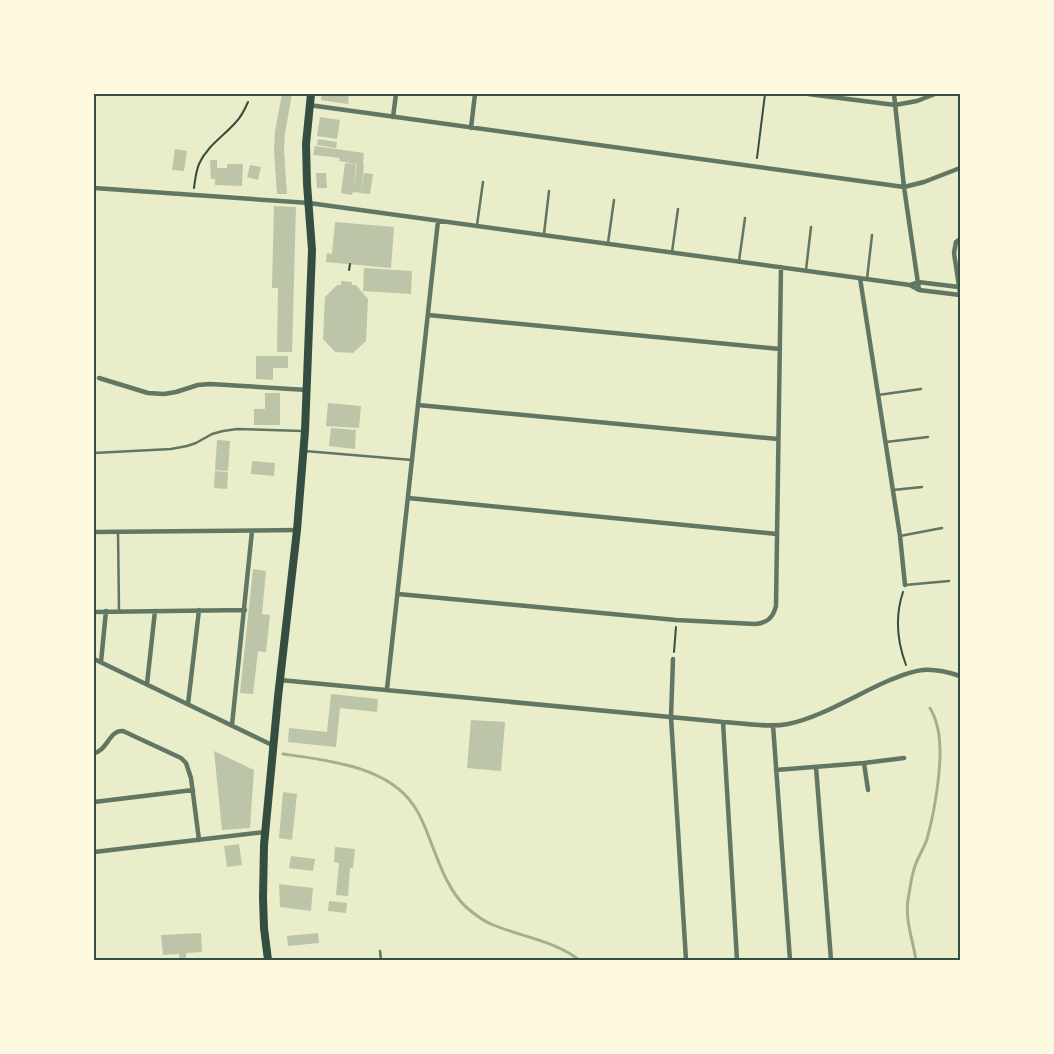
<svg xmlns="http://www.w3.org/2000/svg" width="1054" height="1054" viewBox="0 0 1054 1054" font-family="Commissioner,sans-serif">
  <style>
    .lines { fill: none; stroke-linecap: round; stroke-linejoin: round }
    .stream { stroke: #a3b18a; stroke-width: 3 }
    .building { fill: #bcc5a7 }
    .path { stroke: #344e41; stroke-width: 2 }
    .service { stroke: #617663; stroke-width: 2.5 }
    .minor { stroke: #617663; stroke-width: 4.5 }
    .primary { stroke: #344e41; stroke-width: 8 }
    .neatline { fill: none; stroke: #344e41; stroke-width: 2 }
  </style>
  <rect width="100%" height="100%" fill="#e9edc9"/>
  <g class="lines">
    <path class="stream" d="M283 754C326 760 388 766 414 806 421 816 426 829 430 840 439 863 448 890 466 907 473 913 483 921 491 924 518 936 556 941 579 960
      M916 960C913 941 905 920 908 900 910 889 911 877 915 866 918 857 924 848 927 839 935 810 946 750 936 722 935 717 932 712 930 708"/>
  </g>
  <path class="building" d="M282 94H292L285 133 284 151 287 194H277L274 151 275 131Z
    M322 94H349L348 104 321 100Z
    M320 117 340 120 337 139 317 136Z
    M318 139 337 142 336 148 317 145Z
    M315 146 364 153 363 165H364L361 193 353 192 352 195 341 193 345 163 356 164 354 186 357 164 339 161 340 158 313 155Z
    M175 149 187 151 184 171 172 170Z
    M210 160H217V168H227V164H243L242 186 215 185V179H211Z
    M250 165 261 167 258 180 247 177Z
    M316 173H326L327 188H317Z
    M364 173 373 174 370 194 361 193Z
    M274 206 296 207 292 352H277L278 288H272Z
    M335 222 394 227 391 268 326 262 327 253 332 254Z
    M364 268 412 271 411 294 363 291Z
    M341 281 352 282V285H356L368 299 366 341 353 353 335 352 323 339 325 297 337 285H341Z
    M256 356H288V368H273V380L256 379Z
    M265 393H280V425H254V409H265Z
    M328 403 361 406 359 428 326 426Z
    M331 428 356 430 355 449 329 446Z
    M217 440 230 441 228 471 215 470Z
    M252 461 275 463 274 476 251 474Z
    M215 471 228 472 227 489 214 488Z
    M253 569 266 571 262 614 270 615 266 652 258 651 253 694 240 693Z
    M331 694 378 699 377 712 340 708 336 747 288 742 289 728 327 732Z
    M471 720 505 722 501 771 467 768Z
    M214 751 254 770 250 828 222 830Z
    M283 792 297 794 292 840 279 838Z
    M239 844 242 865 227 867 224 846Z
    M335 847 355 849 353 868H350L348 896 336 895 339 863 334 862Z
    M291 856 315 859 313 871 289 868Z
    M279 884 313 888 311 911 280 907Z
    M329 901 347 903 346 913 328 911Z
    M201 933 202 952 186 953V960H179V954L163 955 161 935Z
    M318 933 319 943 288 946 287 936Z"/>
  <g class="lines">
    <path class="path" d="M757 158 765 94
      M194 188C195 180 196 171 199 164 207 146 224 136 236 122 242 116 245 109 248 102
      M349 270 350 264
      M903 592C895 616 897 641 906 665
      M674 652 676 627"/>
    <path class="service" d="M477 225 483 182
      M544 234 549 191
      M608 243 614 200
      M672 252 678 209
      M739 261 745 218
      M806 270 811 227
      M867 279 872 235
      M878 395 921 389
      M886 442 928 437
      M305 451 412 460
      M94 453 171 449 187 446 196 443 212 434 223 431 237 429 303 431
      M893 490 922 487
      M118 531 119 611
      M900 536 942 528
      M905 585 949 581
      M380 951 381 960"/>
    <path class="minor" d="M808 94 895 105 917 101 935 94
      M894 94 904 187 919 290
      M309 105 904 187 924 182 960 168
      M393 117 396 94
      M471 128 475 94
      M94 188 309 203 910 285 919 290 960 295
      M960 239 956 242 954 253 960 293
      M860 278 900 536 905 585
      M910 285 918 282 959 287
      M428 315 780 349
      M99 378 148 393 164 394 176 392 198 385 210 384 307 390
      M418 405 778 439
      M408 498 777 534
      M94 532 297 530
      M398 594 676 620 755 624C767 623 773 618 776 606L781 267
      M94 612 245 610
      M94 659 274 746
      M673 659 671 717 686 960
      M101 662 106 611
      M280 680 723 722C743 723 768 728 788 724 822 717 857 694 890 680 900 676 911 671 923 670 936 669 948 672 960 676
      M147 684 155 611
      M387 689 438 221
      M188 704 199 610
      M723 722 737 960
      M232 725 252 531
      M773 725 790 960
      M94 753C108 750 109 730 123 731L181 758 186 763 191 778 199 840
      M864 763 868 790
      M816 767 831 960
      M776 770 864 763 904 758
      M94 802 193 790
      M94 852 265 832"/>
    <path class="primary" d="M268 960 264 928 263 898 264 845 278 697 297 530 305 431 312 250 307 184 306 144 311 94"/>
  </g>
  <rect width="1054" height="1054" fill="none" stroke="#fefae0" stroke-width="190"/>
  <rect x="95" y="95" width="864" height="864" class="neatline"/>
</svg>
